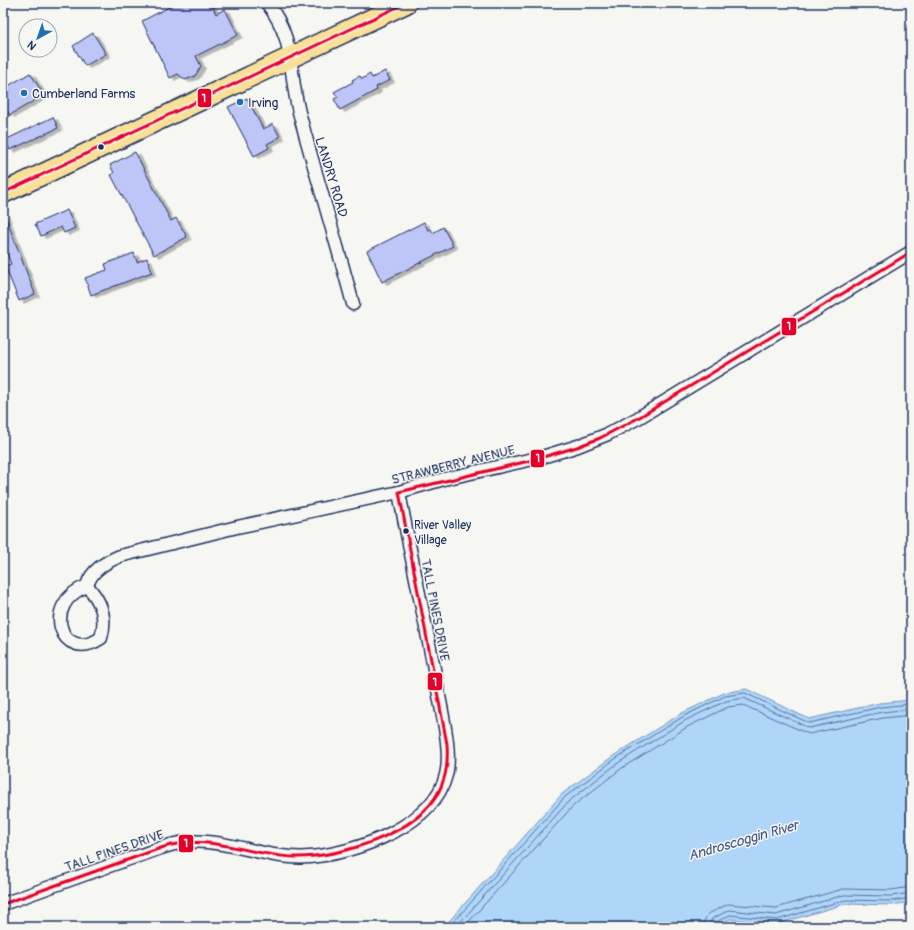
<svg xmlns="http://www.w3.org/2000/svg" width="914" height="930" viewBox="0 0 914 930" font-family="Pangolin,sans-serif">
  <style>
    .water { fill: #afd5f9; stroke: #7493bb }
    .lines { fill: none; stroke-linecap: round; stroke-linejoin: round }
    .shore { stroke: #56719c; stroke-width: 1 }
    .building { fill: #bec5f7; stroke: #1b2f5e; filter: url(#shadow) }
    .minor-casing { stroke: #1b2f5e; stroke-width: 15 }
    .trunk-casing { stroke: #1b2f5e; stroke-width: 23 }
    .minor { stroke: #f6f6f2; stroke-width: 12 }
    .trunk { stroke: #fadf96; stroke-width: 20 }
    .bus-1-casing { stroke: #f6f6f2; stroke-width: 6 }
    .bus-1 { stroke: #e4002b; stroke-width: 3 }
    .poi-dot { fill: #1f6fb2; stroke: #f6f6f2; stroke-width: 1.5 }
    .bus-dot { fill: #1b2f5e; stroke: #f6f6f2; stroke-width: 1.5 }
    .labels { text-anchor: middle; stroke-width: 3; stroke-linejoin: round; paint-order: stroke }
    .bus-label { font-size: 12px; fill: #1b2f5e; stroke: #f6f6f2; text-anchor: start }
    .poi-label { font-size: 13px; fill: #1b2f5e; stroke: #f6f6f2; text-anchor: start }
    .street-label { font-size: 13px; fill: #1b2f5e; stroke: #f6f6f2 }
    .water-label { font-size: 14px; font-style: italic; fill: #405885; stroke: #f6f6f2 }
    .line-badge { stroke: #f6f6f2; stroke-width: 1.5 }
    .badge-label { font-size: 11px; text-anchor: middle; font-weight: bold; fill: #fff }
  </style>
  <defs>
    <filter id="shadow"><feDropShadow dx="4.5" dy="2.5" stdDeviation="0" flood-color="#0004"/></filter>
  </defs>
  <rect width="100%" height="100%" fill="#f6f6f2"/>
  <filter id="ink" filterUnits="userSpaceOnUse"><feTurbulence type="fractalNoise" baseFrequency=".025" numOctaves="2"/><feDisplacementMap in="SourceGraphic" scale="8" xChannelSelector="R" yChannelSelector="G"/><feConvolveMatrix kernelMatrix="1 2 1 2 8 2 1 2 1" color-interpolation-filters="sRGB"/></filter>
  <g filter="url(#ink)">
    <path class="water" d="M746 689 809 719 880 703 911 700V902L892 905 845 904 777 924 730 919 715 927H444L562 794 613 756 682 713 724 693Z"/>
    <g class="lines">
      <path class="shore" d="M449 927 565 797 615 759 684 716 725 696 745 693 809 723 881 707 911 704
        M456 927 569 801 618 763 686 720 726 701 744 698 809 728 882 712 911 709
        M464 927 573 806 622 768 689 726 728 707 743 705 809 734 883 718 911 715
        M703 927 704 921 708 914 728 904 776 908 843 889 891 890 911 887
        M709 927 712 919 729 910 776 915 844 895 891 896 911 893
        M714 927 716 922 730 915 777 920 845 900 892 901 911 898"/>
    </g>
    <path class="building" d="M177 3H211L216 14 225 9 238 35 196 56 201 66 195 76 185 80 178 74 170 78 142 21Z
      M93 33 106 54 85 66 73 46Z
      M385 71 390 80 376 87 377 90 340 110 334 99 338 97 334 92 353 82 352 80 360 76 362 79 370 74 372 78Z
      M30 73 44 95 10 115 8 112 3 115V89Z
      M247 98 263 129 273 124 280 137 267 144 269 148 254 156 228 107Z
      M53 117 58 128 10 150 5 140Z
      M135 152 171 221 176 218 187 237 154 255 111 175 114 173 110 165Z
      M67 210 75 228 64 233 61 227 41 236 35 224Z
      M4 213 35 294 19 301 5 266 11 264 3 244Z
      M424 222 428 230 431 229 433 233 443 227 453 246 382 282 367 251Z
      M134 253 137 262 147 258 152 272 91 295 85 278 107 270 105 264Z"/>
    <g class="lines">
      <g class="minor-casing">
        <path id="minor" d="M267 3C296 40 288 69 299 112 316 176 336 240 353 304
          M87 586C91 570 106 562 120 556L237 527 399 492 444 479 542 457 578 446 608 434 638 418 911 252
          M87 586C102 602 107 618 101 638 61 665 40 603 87 586Z
          M3 904C47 888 91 872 135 857 152 852 169 843 187 842 228 838 269 861 310 857 357 853 434 825 446 775 452 751 442 714 438 690 426 624 411 558 399 492"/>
      </g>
      <g class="trunk-casing">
        <path id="trunk" d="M3 193 406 3"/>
      </g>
      <use href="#minor" class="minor"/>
      <use href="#trunk" class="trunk"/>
      <g class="bus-1-casing">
        <path id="bus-1" d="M3 193 406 3
          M399 492 533 460 577 447 600 438 638 418 911 252
          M3 904 161 848C210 832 248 856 295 857 339 858 419 833 439 791 447 775 448 761 447 744L399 492"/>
      </g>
      <use href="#bus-1" class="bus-1"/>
    </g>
  </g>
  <g class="poi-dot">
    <circle cx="24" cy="93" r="4"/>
    <circle cx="240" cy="102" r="4"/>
  </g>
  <g class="bus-dot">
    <circle cx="101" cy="147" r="3.5"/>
    <circle cx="406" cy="531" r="3.5"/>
  </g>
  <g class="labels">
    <g class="bus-label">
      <text x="414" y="529">River Valley<tspan x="414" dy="15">Village</tspan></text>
    </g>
    <g class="poi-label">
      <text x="32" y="98">Cumberland Farms</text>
      <text x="248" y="107">Irving</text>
    </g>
    <g class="street-label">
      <text transform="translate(332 177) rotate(73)" y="5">LANDRY ROAD</text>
      <text transform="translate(453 464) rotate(-14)" y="5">STRAWBERRY AVENUE</text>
      <text transform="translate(436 610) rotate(79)" y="5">TALL PINES DRIVE</text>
      <text transform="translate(114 850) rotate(-19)" y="5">TALL PINES DRIVE</text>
    </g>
    <g class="water-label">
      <text transform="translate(743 840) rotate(-16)" y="5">Androscoggin River</text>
    </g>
  </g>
  <g class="line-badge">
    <rect x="197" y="88" width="15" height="20" rx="4" fill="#e4002b"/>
    <rect x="781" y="317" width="16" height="19" rx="4" fill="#e4002b"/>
    <rect x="530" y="449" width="15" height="19" rx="4" fill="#e4002b"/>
    <rect x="427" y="672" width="16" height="19" rx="4" fill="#e4002b"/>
    <rect x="178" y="834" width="16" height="19" rx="4" fill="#e4002b"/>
  </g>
  <g class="badge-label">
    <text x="204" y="102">1</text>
    <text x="789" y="330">1</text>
    <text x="538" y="462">1</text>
    <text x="435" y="686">1</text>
    <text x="186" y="847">1</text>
  </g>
  <rect width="914" height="930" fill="none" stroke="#f6f6f2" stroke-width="16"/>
  <rect x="8" y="8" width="898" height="914" fill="none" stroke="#1b2f5e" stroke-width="1.5" filter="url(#ink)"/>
  <g transform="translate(38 38) rotate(220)"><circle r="19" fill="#f6f6f2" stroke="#9ea6b7"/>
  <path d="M0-3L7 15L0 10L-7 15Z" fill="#1f6fb2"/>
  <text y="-6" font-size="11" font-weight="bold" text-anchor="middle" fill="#1b2f5e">N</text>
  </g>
</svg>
